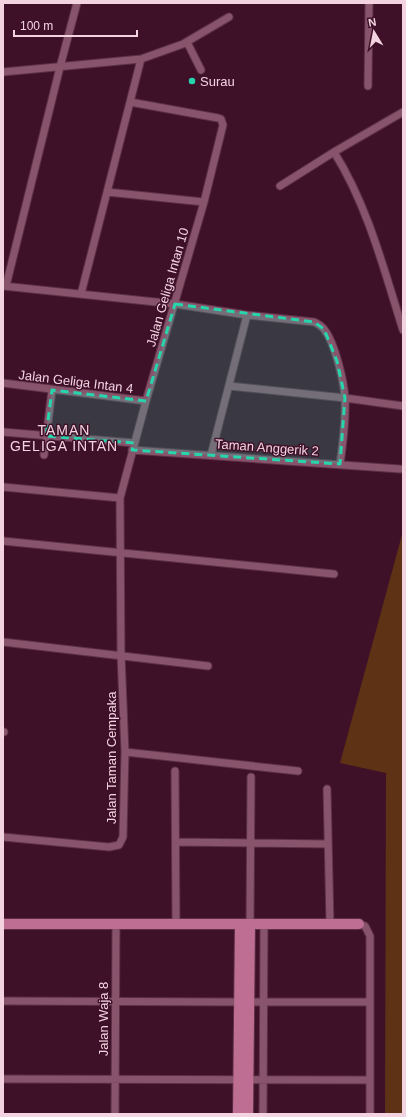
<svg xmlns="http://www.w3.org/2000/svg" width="406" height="1117" viewBox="0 0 406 1117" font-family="Arial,sans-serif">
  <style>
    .green { fill: #5e3214 }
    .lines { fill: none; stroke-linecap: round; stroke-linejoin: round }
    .street-casing { stroke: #5c3046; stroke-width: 9 }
    .secondary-casing { stroke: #5c3046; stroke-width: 12 }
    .street { stroke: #88546b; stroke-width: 7 }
    .secondary { stroke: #bf6e93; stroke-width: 10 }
    .marked { fill: #27d5ad; fill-opacity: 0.2; stroke: #27d5ad; stroke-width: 3; stroke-dasharray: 8 5; stroke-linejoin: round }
    .poi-dot { fill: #27d5ad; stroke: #3f1129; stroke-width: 1.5 }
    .labels { text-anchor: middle; stroke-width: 3; stroke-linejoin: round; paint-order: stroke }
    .poi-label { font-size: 13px; fill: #f3d3e0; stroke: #3f1129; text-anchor: start }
    .street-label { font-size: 13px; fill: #f3d3e0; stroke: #3f1129 }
    .neighbourhood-label { font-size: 14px; letter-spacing: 1px; fill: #f3d3e0; stroke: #3f1129 }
  </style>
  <rect width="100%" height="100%" fill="#3f1129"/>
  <path class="green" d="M403 531V1114H385L386 773 340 763Z"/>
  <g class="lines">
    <g class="street-casing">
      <path id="street" d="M187 42 201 70
        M3 72 141 59 183 44 229 17
        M368 86 369 3
        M334 152C368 206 384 270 403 330
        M280 186 334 152 403 112
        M107 192 204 202
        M3 286 175 304 247 315 314 322C318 324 321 325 324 329 335 343 344 381 345 399 346 421 343 443 340 464
        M6 286 60 67 77 3
        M81 294 141 59
        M3 383 146 401
        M229 386 345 398 403 406
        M3 432 134 443
        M132 450 400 469
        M44 455 52 390
        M211 455 247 315
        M3 487 120 498
        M3 541 334 574
        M3 642 208 666
        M3 732H4
        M125 752 298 771
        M175 771 176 924
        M327 789 330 924
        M3 837 109 847 119 845 123 837 125 752 121 655 120 498 146 401 204 202 223 125 221 119 218 118 130 102
        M176 842 328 844
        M250 924 251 777
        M359 924 365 926 370 936V1114
        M3 1001 239 1002
        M249 1002H370
        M3 1079 370 1080
        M115 1114 116 924
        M263 1114 264 924"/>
    </g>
    <g class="secondary-casing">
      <path id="secondary" d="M3 924H359
        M238 1114 240 924
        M248 1114 250 924"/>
    </g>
    <use href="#street" class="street"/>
    <use href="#secondary" class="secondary"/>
  </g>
  <path class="marked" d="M175 304 314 322 324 329 337 361 345 398 340 464 132 450 134 443 46 436 52 390 146 401Z"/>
  <circle class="poi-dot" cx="192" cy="81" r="4"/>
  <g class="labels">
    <g class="poi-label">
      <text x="200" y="86">Surau</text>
    </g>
    <g class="street-label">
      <text transform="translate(167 287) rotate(-74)" y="5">Jalan Geliga Intan 10</text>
      <text transform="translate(76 381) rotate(7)" y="5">Jalan Geliga Intan 4</text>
      <text transform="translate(267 447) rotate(4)" y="5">Taman Anggerik 2</text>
      <text transform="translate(111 758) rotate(-90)" y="5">Jalan Taman Cempaka</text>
      <text transform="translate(103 1019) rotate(-90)" y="5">Jalan Waja 8</text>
    </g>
    <g class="neighbourhood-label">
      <text x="64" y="435">TAMAN<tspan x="64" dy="16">GELIGA INTAN</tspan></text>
    </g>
  </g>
  <rect width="406" height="1117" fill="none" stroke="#f3d3e0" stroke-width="8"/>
  <g transform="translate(374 32) rotate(350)" stroke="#3f1129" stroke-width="3" paint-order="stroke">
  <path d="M0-3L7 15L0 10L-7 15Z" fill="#f3d3e0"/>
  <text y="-6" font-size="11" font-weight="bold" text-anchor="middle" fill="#f3d3e0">N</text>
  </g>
  <path d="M14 30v6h123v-6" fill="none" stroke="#f3d3e0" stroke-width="2"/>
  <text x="20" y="30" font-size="12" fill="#f3d3e0" stroke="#3f1129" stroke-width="3" paint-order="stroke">100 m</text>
</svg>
